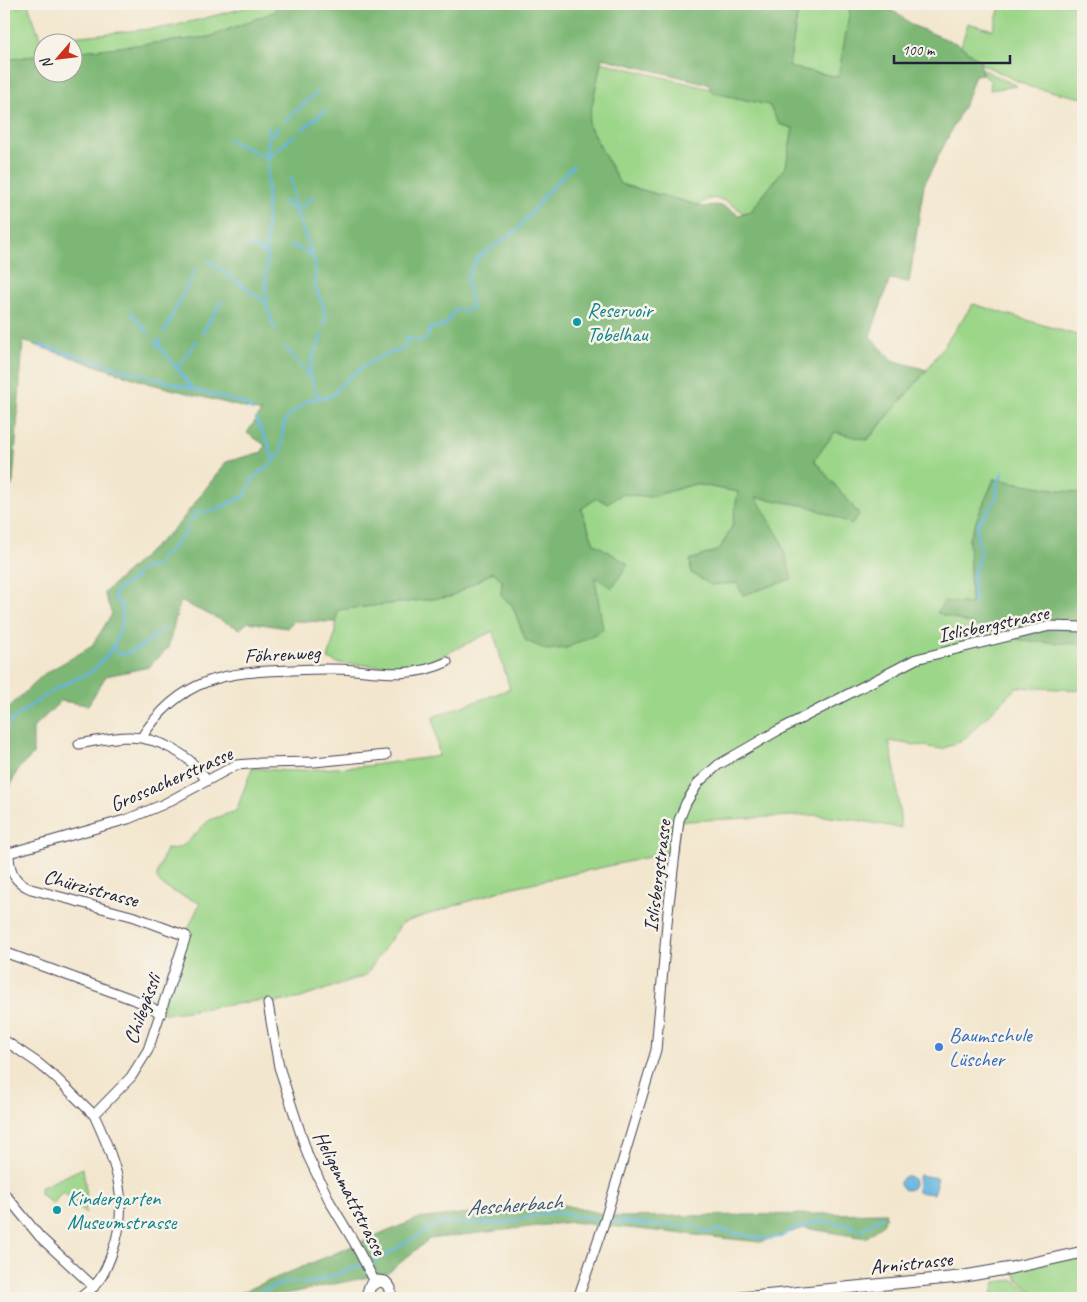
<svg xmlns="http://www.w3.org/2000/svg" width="1087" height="1302" viewBox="0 0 1087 1302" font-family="Caveat,sans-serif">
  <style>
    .green { fill: #9cd689; stroke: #5f7c62 }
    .forest { fill: #7db775; stroke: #506c58; fill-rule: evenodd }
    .water { fill: #64b5df; stroke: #436c8d }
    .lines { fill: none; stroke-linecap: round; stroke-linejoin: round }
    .stream { stroke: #64b5df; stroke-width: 2.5 }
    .minor-casing { stroke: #413f51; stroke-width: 11 }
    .tertiary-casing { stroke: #413f51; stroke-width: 13 }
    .minor { stroke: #fff; stroke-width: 9 }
    .tertiary { stroke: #fff; stroke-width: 11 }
    .culture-dot { fill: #0f9aa8; stroke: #f7f3e8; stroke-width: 2 }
    .shop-dot { fill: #3f7fe0; stroke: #f7f3e8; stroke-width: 2 }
    .labels { text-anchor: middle; stroke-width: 5; stroke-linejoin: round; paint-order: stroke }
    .culture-label { font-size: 21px; fill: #0d838f; stroke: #f7f3e8; text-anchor: start }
    .street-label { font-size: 21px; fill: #22223b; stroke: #f7f3e8 }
    .shop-label { font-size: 21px; fill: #366cbe; stroke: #f7f3e8; text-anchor: start }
    .water-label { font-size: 22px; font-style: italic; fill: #395574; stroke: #f7f3e8 }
  </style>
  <rect width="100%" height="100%" fill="#f7f3e8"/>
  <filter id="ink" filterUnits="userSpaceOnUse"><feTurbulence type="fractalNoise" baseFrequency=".02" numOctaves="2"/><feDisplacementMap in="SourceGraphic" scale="10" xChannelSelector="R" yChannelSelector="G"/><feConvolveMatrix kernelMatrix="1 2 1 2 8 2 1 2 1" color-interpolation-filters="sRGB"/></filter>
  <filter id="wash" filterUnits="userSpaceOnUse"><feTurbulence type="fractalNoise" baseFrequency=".0096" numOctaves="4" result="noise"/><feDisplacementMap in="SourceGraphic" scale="20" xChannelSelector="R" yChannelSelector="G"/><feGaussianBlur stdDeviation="1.12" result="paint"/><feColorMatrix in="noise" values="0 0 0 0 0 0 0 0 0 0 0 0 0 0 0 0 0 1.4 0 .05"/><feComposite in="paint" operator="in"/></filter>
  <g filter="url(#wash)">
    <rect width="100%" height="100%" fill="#f3e6ce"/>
    <path class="green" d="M4 4H15L18 8 23 4H28L41 40 169 27 261 4H273L277 11 209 37 73 52 72 42H42V55L4 60Z
      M799 4H851L839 77 789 67Z
      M1001 4H1083V98L1030 87 980 63V61L961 46 968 23 993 30Z
      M601 62 710 89 714 93 769 105 779 124 793 128 786 166 751 211 743 213C735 206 721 196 709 199 706 200 701 204 698 205L620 184 588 124Z
      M981 69 1017 86 990 90 991 81 982 74Z
      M973 304 1083 337V351L1078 370 1083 372V494L994 479 969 538 971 605 1024 641 1083 644V690L1017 687 962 741 942 749 889 741 895 770 901 828 856 820 814 815 686 821 680 820 676 851 509 888 402 923 366 975 301 998 273 1003 271 999 165 1014 160 1006 181 944 200 903C191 899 154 887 157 875 159 867 163 858 166 849 186 853 197 827 212 819 220 816 228 814 236 811L252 768 289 771 366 766 439 756 433 717 510 689 493 631 423 665 378 666 338 663 328 659 336 630 337 610 450 597 493 572 502 580 501 596 512 605 526 641 595 576 594 543 581 509 597 498 607 503 622 494 650 497 695 484 738 492 732 527 719 550 690 560 711 585 737 583 743 595 791 579 781 540 755 497 808 506 852 523 859 514 814 460 835 432 868 440 927 370Z
      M83 1168 87 1198 84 1199 86 1214 73 1200 62 1192 53 1204 40 1194V1188Z
      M1083 1252V1298H1041L1019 1281 1011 1268Z
      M1014 1280 1038 1298H991L995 1282Z"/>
    <path class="forest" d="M273 4H799L789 67 838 77 851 4C870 4 897 7 909 24L958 44 980 61 982 74 975 75 966 101 924 185 909 282 890 279 870 336 892 360 927 370 867 440 835 432 814 460 859 514 852 524 808 506 756 497 781 540 792 579 743 595 737 583 711 585 691 573 690 560 719 550 732 527 738 492 695 484 650 497 622 494 607 503 597 498 581 509 594 543 628 564 612 588 595 577 603 630 567 648 547 650 526 641 512 605 501 596 502 580 493 572 450 597 338 610 336 622 294 621 287 628 248 622 240 629 180 601 168 648 149 667 106 676 88 705 61 701 33 728V755L18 769 4 800V712L44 674 91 647 112 614 104 593 178 525 226 462 262 452 265 445 247 433 261 412 148 383 23 341 13 482 4 501V60L42 55V72H72L73 52 209 37 276 11ZM602 58 709 84 710 89 714 93 769 105 779 124 793 128 786 166 751 211 738 215C728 206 717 203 704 207L620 184 588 124Z
      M994 479 1083 494V644L1024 641 937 613 944 601 971 604 969 538Z
      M555 1203 617 1217 886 1213 884 1223 866 1238 804 1228 760 1242 571 1222 429 1239 388 1273 286 1294H265L254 1298H228L417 1219Z"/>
    <path class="water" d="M919 1175 938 1178 933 1194 917 1192 918 1178Z
      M900 1183a7 7 0 1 1 14 0a7 7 0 1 1-14 0Z"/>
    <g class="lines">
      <path class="stream" d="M285 121 317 92
        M268 127 266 305 275 330
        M303 129 326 110
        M268 138 279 127
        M229 140 268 158 295 135
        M291 178 295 209 315 262V286L326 314 324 326
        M282 201 297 212 313 196
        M249 245 268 254
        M290 245 312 254
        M208 260 265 302
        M131 312 148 333
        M164 332 195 270
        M202 333 222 301
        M155 341 193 389
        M39 345 245 404 252 410
        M158 346 161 339
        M285 347 312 379 315 391 321 398
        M177 369 197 340
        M309 376 311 363 322 335
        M256 419C259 427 263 434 267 441 271 448 269 454 275 460
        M189 521 195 517V512H210L245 496 254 477 269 466 281 452 284 423 289 415 310 399 331 397C347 374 377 355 404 349L407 337 417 341 426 340 430 328C446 328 448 323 455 309L465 311 472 308 467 278 477 258 517 230 549 190 573 166
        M974 602 973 577 980 554 977 535 978 523 990 509 997 495V485L1003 472
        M111 649C115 651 118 654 122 654 132 655 156 635 164 628
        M4 734 8 723 33 704 57 688 91 672 105 658 115 643 122 624V605L115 599V593L122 586 129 583 142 569 159 564 162 554H169L176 542 184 537 186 528
        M243 1298 286 1282 311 1283 379 1259 439 1223H502L552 1212 610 1221 673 1226H696L704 1232 719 1230 765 1239 781 1237 794 1228 803 1227 817 1221 844 1224 861 1230 882 1217"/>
    </g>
  </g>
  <g filter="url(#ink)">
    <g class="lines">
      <g class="minor-casing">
        <path id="minor" d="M141 738C181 677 225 672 293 670 313 669 334 668 354 670 388 673 414 677 447 662
          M79 744C96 741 113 737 130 737 160 738 191 755 206 780
          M4 851 9 853 128 819 164 804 236 765 262 763 314 762 386 755
          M9 853C9 871 14 882 31 889L135 917 186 936 148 1050 131 1077 94 1115C116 1162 131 1201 112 1253 104 1275 99 1285 79 1298
          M4 952 148 1005 161 1014
          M268 1004 279 1067 308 1156 330 1202 354 1242 375 1282
          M4 1040 38 1063 55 1077 94 1115
          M4 1193 40 1237 94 1287
          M578 1298 604 1223 656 1050 668 912 679 820 686 803 699 782 718 765 777 731 916 659 1050 626 1083 627"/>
      </g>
      <g class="tertiary-casing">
        <path id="tertiary" d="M369 1298 368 1293 370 1286 378 1281 385 1282 390 1288V1298
          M741 1298 959 1277 1011 1268 1083 1252"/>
      </g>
      <use href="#minor" class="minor"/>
      <use href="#tertiary" class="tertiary"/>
    </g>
  </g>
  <g class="culture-dot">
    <circle cx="577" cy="322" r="5"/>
    <circle cx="57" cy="1210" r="5"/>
  </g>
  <circle class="shop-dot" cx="939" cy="1047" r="5"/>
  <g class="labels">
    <g class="culture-label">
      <text x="587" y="317">Reservoir<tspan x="587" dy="24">Tobelhau</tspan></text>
      <text x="67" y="1205">Kindergarten<tspan x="67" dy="24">Museumstrasse</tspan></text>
    </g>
    <g class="street-label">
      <text transform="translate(993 624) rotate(-12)" y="7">Islisbergstrasse</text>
      <text transform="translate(282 654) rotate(-3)" y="7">Föhrenweg</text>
      <text transform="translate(171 779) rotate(-24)" y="7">Grossacherstrasse</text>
      <text transform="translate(657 876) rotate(-83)" y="7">Islisbergstrasse</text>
      <text transform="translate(91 888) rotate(15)" y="7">Chürzistrasse</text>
      <text transform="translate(142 1009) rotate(-70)" y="7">Chilegässli</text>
      <text transform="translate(350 1193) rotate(63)" y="7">Heligenmattstrasse</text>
      <text transform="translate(911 1263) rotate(-6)" y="7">Arnistrasse</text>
    </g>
    <g class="shop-label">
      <text x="949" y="1042">Baumschule<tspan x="949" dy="24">Lüscher</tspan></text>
    </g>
    <g class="water-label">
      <text transform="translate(514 1204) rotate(-4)" y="8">Aescherbach</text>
    </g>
  </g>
  <rect width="1087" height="1302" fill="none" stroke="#f7f3e8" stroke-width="20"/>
  <g transform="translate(58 58) rotate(242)"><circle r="24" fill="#f7f3e8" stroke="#a29fa3"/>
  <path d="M0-4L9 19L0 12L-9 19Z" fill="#c8321e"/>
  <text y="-8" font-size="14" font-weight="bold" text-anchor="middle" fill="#22223b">N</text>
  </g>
  <path d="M894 55v8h116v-8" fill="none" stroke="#22223b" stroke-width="2.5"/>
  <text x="902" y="55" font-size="15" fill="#22223b" stroke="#f7f3e8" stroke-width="4" paint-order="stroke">100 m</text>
</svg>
